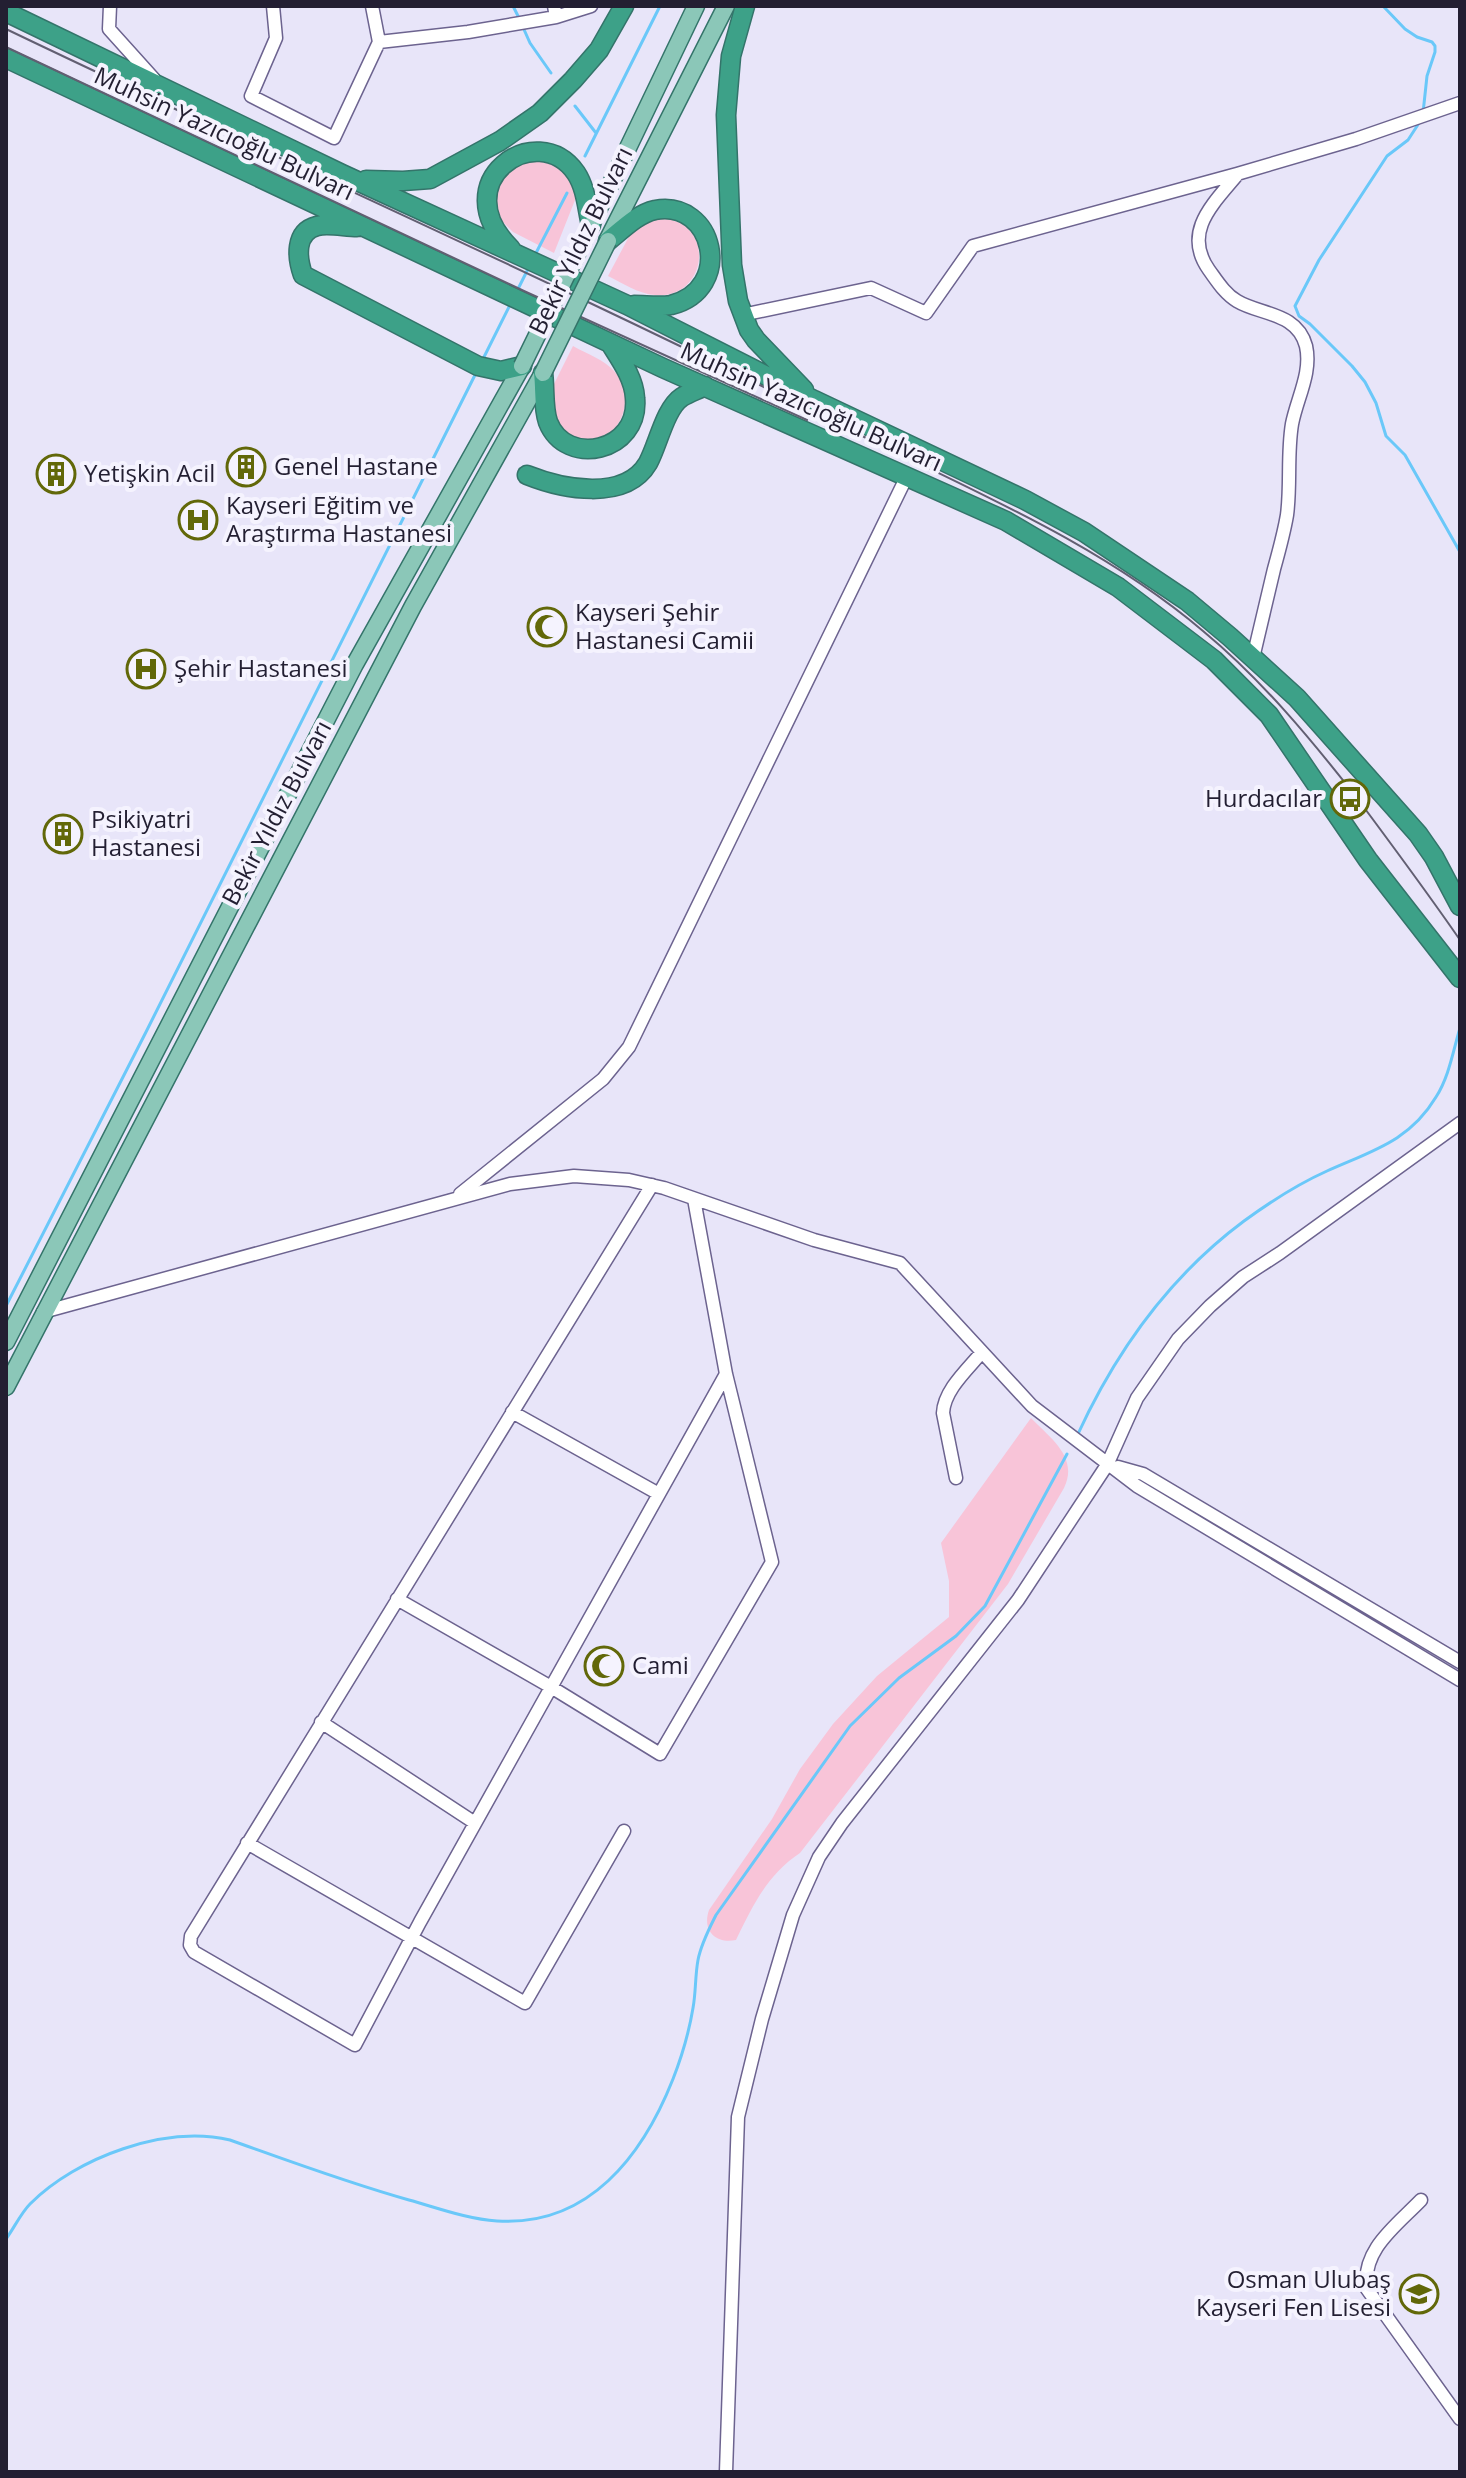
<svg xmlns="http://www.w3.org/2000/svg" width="1466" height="2478" viewBox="0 0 1466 2478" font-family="'Open Sans',sans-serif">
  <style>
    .green { fill: #f8c4d8 }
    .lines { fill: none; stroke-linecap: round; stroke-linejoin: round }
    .stream { stroke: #6ac8f9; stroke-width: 3 }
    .minor-casing { stroke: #6c638f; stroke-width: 15 }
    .major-casing { stroke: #34746a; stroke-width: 19 }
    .highway-casing { stroke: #34746a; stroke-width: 21 }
    .minor { stroke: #fff; stroke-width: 12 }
    .major { stroke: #8bc7b8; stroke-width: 16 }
    .highway { stroke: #3da188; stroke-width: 18 }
    .tram { stroke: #625f72; stroke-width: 2 }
    .major-bridge-casing { stroke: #34746a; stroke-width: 19; stroke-linecap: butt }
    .major-bridge { stroke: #8bc7b8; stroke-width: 16 }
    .labels { text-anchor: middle; stroke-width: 8; stroke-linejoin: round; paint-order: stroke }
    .street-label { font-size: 24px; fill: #231f32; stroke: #f5f3fe }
    .poi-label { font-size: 24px; fill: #231f32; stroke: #f5f3fe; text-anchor: start }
  </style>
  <rect width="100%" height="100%" fill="#e8e5f9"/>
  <path class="green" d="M525 158C558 163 564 164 577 195L554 253 513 232 496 215 495 183Z
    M656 218C718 217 709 300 655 295 639 294 622 283 608 276L633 229Z
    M573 346C587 354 605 360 615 372 643 406 608 459 569 435 564 432 560 427 555 423L552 388Z
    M1031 1418C1050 1438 1079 1457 1064 1488L1008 1584 800 1853C767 1875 753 1905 736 1940 715 1944 702 1930 709 1910L772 1819 800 1769 833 1724 877 1676 949 1617V1581L941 1543Z"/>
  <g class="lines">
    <path class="stream" d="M513 6 519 18
      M1383 6 1405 29 1417 37 1432 42 1435 46V52L1427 76 1423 113
      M522 25 530 43 551 73
      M575 106 596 133
      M1421 120 1408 140 1387 156 1319 260 1295 306 1299 316 1310 324 1352 366 1365 382 1376 403 1386 436 1405 455 1460 552
      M585 156 660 6
      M536 253 567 193
      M516 293 529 267
      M482 361 511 303
      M6 1306 146 1032 477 371
      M1077 1436C1115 1353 1170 1276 1244 1221 1270 1202 1298 1184 1327 1171 1371 1151 1409 1142 1436 1097 1449 1077 1453 1051 1460 1028
      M6 2239C14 2228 21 2213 30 2204 77 2157 165 2125 230 2140 289 2161 348 2183 409 2200 438 2208 467 2219 497 2221 589 2227 643 2155 673 2079 682 2056 689 2032 693 2008 696 1992 695 1976 698 1960 701 1944 709 1929 716 1915L850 1726 899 1678 956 1636 985 1606 1067 1454"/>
    <g class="minor-casing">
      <path id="minor" d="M110 6 109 29 154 79
        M273 6 276 38 251 96 334 138 379 42 372 6
        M556 17 591 6
        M379 42 468 32 556 17 554 6
        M1237 175C1213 204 1182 232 1209 270 1217 281 1225 294 1237 301 1260 315 1297 312 1306 346 1312 373 1297 398 1292 424 1287 454 1291 485 1287 515 1284 533 1279 551 1274 569 1267 598 1260 628 1253 658
        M742 315 871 288 926 313 973 246 1237 174 1356 139 1460 103
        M652 1185 191 1936 190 1945 194 1952 355 2045 420 1922 726 1374
        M460 1194 603 1079 629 1047 907 476
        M43 1312 510 1184 574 1176 629 1180 664 1188 814 1240 900 1263 1032 1406 1137 1486 1460 1680
        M512 1412 659 1494
        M1118 1467 1143 1474 1460 1662
        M956 1478 943 1413C944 1390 968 1369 982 1352
        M397 1599 551 1687 660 1754 772 1562 726 1374 694 1199
        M321 1722 475 1823
        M247 1843 525 2003 624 1831
        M1421 2200C1396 2226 1361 2250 1367 2289L1460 2419
        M726 2472 738 2117 762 2019 793 1915 819 1857 842 1823 1018 1600 1107 1465 1137 1398 1178 1339 1210 1306 1243 1277 1280 1253 1460 1123"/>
    </g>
    <g class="major-casing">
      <path id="major" d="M591 225 696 6
        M608 239 726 6
        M6 1342 355 664 522 366
        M6 1387 413 606 543 373"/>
    </g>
    <g class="highway-casing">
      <path id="highway" d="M745 6 731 56 726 115 732 265 738 301 749 330 756 340 804 390
        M6 12 342 174 627 305 814 400 1025 500 1084 532 1187 601 1230 637 1297 698 1418 834 1434 857 1460 906
        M6 58 663 368 1006 521 1118 587 1214 660 1269 715 1368 860 1460 978
        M366 180 403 181 430 179 500 141 540 113 573 80 599 50 624 6
        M357 227C345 227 328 223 317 226 294 232 297 258 303 275L478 366 501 371 522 366
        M608 241C622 230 637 214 655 210 714 199 735 289 671 305 660 307 646 305 634 305
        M511 249C443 182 537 117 576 173 586 188 587 208 591 225
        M543 373C545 388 543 408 548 422 566 468 640 452 635 398 634 378 620 359 610 343
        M527 475C562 489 625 502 648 463 658 445 665 408 682 397 689 393 697 390 705 386"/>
    </g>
    <use href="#minor" class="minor"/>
    <use href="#major" class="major"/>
    <use href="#highway" class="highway"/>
    <path class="tram" d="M6 29C285 163 569 288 846 428 968 489 1098 542 1203 631 1262 680 1310 738 1357 798 1392 845 1427 892 1460 940
      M6 47 524 291 807 420"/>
    <g class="major-bridge-casing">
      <path id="major-bridge" d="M522 366 591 225
        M543 373 608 241"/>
    </g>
    <use href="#major-bridge" class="major-bridge"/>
  </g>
  <defs>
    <g id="building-ring" transform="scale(2)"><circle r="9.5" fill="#f5f3fe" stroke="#626809" stroke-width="1.5"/><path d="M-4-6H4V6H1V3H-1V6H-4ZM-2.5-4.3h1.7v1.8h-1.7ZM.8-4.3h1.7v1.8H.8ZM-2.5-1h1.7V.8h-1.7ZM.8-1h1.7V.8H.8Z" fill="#626809"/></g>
    <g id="hospital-ring" transform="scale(2)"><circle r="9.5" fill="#f5f3fe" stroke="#626809" stroke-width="1.5"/><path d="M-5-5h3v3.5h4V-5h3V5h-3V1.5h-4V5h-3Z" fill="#626809"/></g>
    <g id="mosque-ring" transform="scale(2)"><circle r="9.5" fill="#f5f3fe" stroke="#626809" stroke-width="1.5"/><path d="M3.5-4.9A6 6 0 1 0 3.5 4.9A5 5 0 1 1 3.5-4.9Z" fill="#626809"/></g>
    <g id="bus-ring" transform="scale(2)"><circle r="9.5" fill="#f5f3fe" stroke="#626809" stroke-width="1.5"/><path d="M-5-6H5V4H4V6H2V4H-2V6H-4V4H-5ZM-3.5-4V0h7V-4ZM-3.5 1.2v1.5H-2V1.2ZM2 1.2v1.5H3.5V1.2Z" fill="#626809"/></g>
    <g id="school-ring" transform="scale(2)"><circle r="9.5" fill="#f5f3fe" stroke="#626809" stroke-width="1.5"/><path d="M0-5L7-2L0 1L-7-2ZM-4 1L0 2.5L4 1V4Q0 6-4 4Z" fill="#626809"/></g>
  </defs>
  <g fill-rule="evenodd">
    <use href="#building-ring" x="246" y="467"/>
    <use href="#building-ring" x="56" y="474"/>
    <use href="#hospital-ring" x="198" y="520"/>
    <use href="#mosque-ring" x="547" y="627"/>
    <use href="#hospital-ring" x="146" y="669"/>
    <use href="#bus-ring" x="1350" y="799"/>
    <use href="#building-ring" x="63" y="834"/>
    <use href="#mosque-ring" x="604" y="1666"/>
    <use href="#school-ring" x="1419" y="2294"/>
  </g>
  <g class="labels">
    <g class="street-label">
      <text transform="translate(224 134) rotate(25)" y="8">Muhsin Yazıcıoğlu Bulvarı</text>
      <text transform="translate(581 241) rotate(-64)" y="8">Bekir Yıldız Bulvarı</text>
      <text transform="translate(811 407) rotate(24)" y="8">Muhsin Yazıcıoğlu Bulvarı</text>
      <text transform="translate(277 813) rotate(-62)" y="8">Bekir Yıldız Bulvarı</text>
    </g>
    <g class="poi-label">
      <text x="274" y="475">Genel Hastane</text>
      <text x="84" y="482">Yetişkin Acil</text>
      <text x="226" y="514">Kayseri Eğitim ve<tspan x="226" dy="28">Araştırma Hastanesi</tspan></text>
      <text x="575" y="621">Kayseri Şehir<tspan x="575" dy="28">Hastanesi Camii</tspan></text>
      <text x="174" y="677">Şehir Hastanesi</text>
      <text x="1322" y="807" text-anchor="end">Hurdacılar</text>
      <text x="91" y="828">Psikiyatri<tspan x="91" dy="28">Hastanesi</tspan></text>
      <text x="632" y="1674">Cami</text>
      <text x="1391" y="2288" text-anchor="end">Osman Ulubaş<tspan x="1391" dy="28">Kayseri Fen Lisesi</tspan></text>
    </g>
  </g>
  <rect width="1466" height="2478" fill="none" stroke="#231f32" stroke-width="16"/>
</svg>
